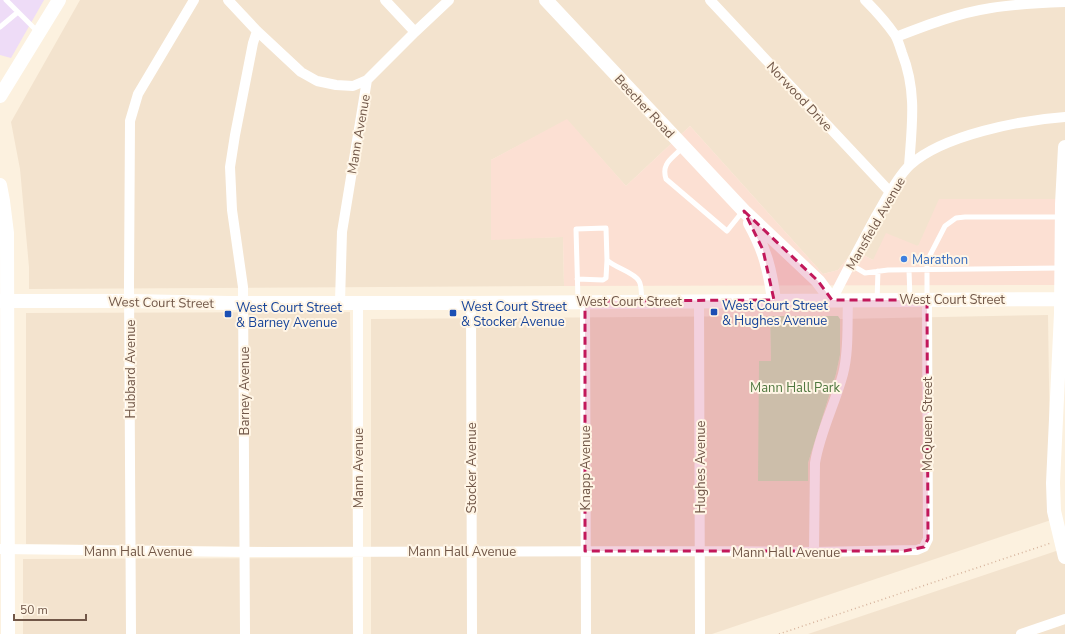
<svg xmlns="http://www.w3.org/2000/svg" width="1065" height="634" viewBox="0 0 1065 634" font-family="'Nunito Sans',sans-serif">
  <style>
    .residential { fill: #f3e3ce }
    .commercial { fill: #fce0d3 }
    .education { fill: #eedcf7 }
    .green { fill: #cfe8bf }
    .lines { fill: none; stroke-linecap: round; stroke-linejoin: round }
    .path { stroke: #d5b29b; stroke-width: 1.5; stroke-dasharray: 1 3; stroke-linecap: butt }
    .lane { stroke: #fff; stroke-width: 5 }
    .street { stroke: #fff; stroke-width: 10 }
    .secondary { stroke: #fff; stroke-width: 14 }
    .marked { fill: #c2185b; fill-opacity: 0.2; stroke: #c2185b; stroke-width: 3; stroke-dasharray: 8 5; stroke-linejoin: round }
    .shop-dot { fill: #3f7fe0; stroke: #fff5e5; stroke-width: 1.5 }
    .transit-dot { fill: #1a4fb4; stroke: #fff5e5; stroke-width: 1.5 }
    .labels { text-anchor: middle; stroke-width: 4; stroke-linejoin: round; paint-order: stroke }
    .street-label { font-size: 13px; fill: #715748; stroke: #fff5e5 }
    .shop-label { font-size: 13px; fill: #366cbe; stroke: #fff5e5; text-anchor: start }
    .transit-label { font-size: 13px; fill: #164399; stroke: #fff5e5; text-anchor: start }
    .park-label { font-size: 13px; fill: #507840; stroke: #fff5e5 }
  </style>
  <rect width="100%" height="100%" fill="#fcf1df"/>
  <path class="residential" d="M80 0H1065V199L873 260 854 250 838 270 823 274 690 126 626 186 567 120 491 160V239L563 237 564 286 29 289V267L20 169 11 122Z
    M350 312 353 548 26 544V313Z
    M1048 315 1051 520 712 634H371V319L770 316 771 361H759L808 481V463L836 374 840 355V319Z
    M1065 548V634H808Z
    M352 558 353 634H23V559Z"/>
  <path class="commercial" d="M567 119 626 186 690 126 823 274 838 270 854 250 873 260 886 233 918 246 939 199H1065V285L564 286 563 237 491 240V160Z"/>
  <path class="education" d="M0 0H44L11 58 0 55Z"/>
  <path class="green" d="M770 316H838L840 319V355L836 374 808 463V481H758L759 361H771Z"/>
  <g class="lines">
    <path class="path" d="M779 634 1051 543"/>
    <path class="lane" d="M6 0 38 32
      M0 27 18 12
      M682 148C672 159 661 163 666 179L727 231 743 211
      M850 264 865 273 888 270 1060 268
      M909 270 910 299
      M577 279 603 280 606 278 607 260
      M927 298V261L945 226 956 218 965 217H1061
      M578 300 576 229 606 228 607 260C615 268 634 272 639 281 642 286 641 295 642 301
      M877 300 878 271"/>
    <path class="street" d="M228 0 257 31 301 72 317 81 336 85 353 86 367 80
      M385 0 415 32
      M710 0 890 192
      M865 0C876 11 886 22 895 35 898 40 900 47 902 53 917 91 912 125 909 166
      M896 37C927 25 958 13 991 8 1015 4 1040 3 1065 2
      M832 300C846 272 861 244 876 216 885 201 897 177 910 165 943 135 1021 120 1065 117
      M585 301 586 634
      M699 301 700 633
      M340 302 342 232 367 80 415 32 449 0
      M358 303V634
      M471 303 472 634
      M0 549 245 552 700 551 814 552 917 550 924 547 928 539 927 300
      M814 552 815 463C820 432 835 404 843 374 849 351 847 325 848 301
      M131 634 129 286 130 121 138 94 194 0
      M245 634 243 287 232 210 230 167 235 135 253 43 257 31
      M1021 634 1065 619"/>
    <path class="secondary" d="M546 0 744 211 818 281 832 300
      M0 96 59 0
      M1065 147 1062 204 1061 313 1053 483 1054 511 1065 557
      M0 185 3 201 7 233 8 634
      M750 223C765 250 770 270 774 300
      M0 301H130L229 303H471L1065 299"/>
  </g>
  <path class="marked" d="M744 211 818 281 832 300H927L928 539 924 547 904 551H585V301L774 300 763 250Z"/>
  <circle class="shop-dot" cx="904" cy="259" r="4"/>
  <g class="transit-dot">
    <rect x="710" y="308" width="8" height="8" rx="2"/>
    <rect x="449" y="309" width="8" height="8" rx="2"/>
    <rect x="224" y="310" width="8" height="8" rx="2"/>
  </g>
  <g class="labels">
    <g class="street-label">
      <text transform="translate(800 96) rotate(47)" y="5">Norwood Drive</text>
      <text transform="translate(645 106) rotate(47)" y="5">Beecher Road</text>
      <text transform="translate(358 134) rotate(-80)" y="5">Mann Avenue</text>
      <text transform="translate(875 223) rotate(-60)" y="5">Mansfield Avenue</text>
      <text x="952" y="304">West Court Street</text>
      <text x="629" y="306">West Court Street</text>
      <text transform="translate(161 302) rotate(1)" y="5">West Court Street</text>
      <text transform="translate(130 369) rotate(-90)" y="5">Hubbard Avenue</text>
      <text transform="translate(244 391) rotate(-90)" y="5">Barney Avenue</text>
      <text transform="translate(927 424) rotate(-90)" y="5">McQueen Street</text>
      <text transform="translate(700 467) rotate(-90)" y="5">Hughes Avenue</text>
      <text transform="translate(358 468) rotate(-90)" y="5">Mann Avenue</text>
      <text transform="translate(471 468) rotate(-90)" y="5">Stocker Avenue</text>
      <text transform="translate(585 468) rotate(-90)" y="5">Knapp Avenue</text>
      <text x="138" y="556">Mann Hall Avenue</text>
      <text x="462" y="556">Mann Hall Avenue</text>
      <text x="786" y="557">Mann Hall Avenue</text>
    </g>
    <g class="shop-label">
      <text x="912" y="264">Marathon</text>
    </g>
    <g class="transit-label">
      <text x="722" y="310">West Court Street<tspan x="722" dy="15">&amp; Hughes Avenue</tspan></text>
      <text x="461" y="311">West Court Street<tspan x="461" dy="15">&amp; Stocker Avenue</tspan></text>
      <text x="236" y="312">West Court Street<tspan x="236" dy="15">&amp; Barney Avenue</tspan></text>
    </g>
    <g class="park-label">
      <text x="795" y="392">Mann Hall Park</text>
    </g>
  </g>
  <path d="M14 614v6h72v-6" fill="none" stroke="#715748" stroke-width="2"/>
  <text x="20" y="614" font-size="12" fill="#715748" stroke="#fff5e5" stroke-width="3" paint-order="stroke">50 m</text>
</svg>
